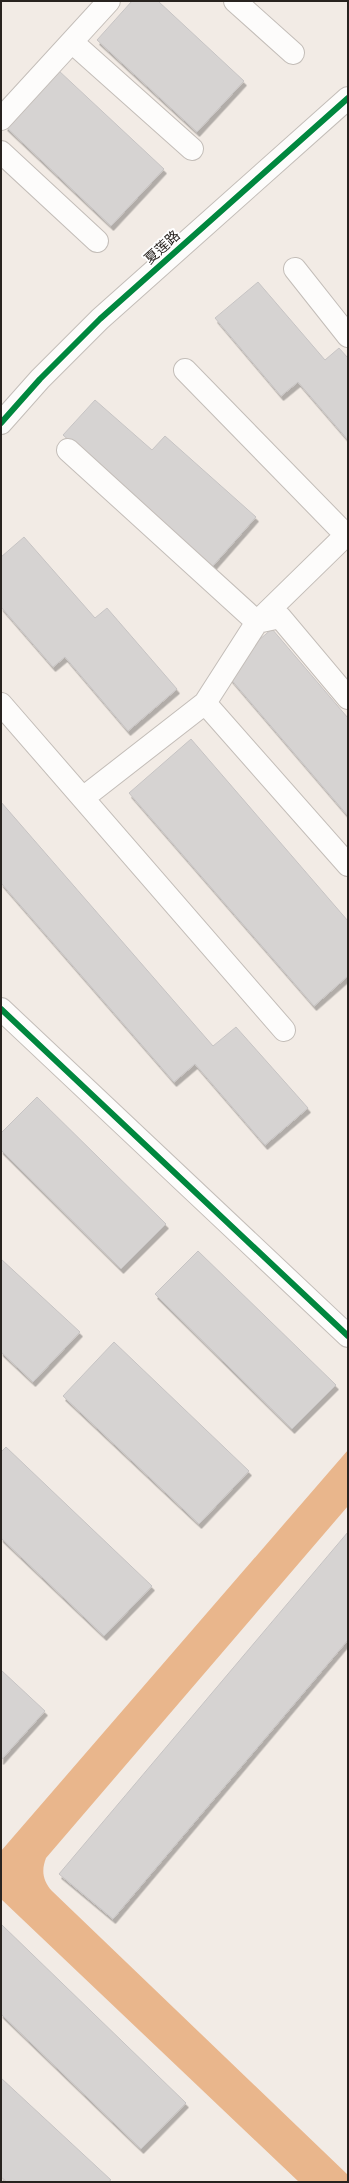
<svg xmlns="http://www.w3.org/2000/svg" width="349" height="2183" viewBox="0 0 349 2183" font-family="Roboto,'Noto Sans SC',sans-serif">
  <style>
    .water { fill: #e9b68c }
    .building { fill: #d6d3d2; stroke: #c7c4c4; filter: url(#shadow) }
    .lines { fill: none; stroke-linecap: round; stroke-linejoin: round }
    .minor-casing { stroke: #c3bdb8; stroke-width: 24 }
    .minor { stroke: #fdfcfb; stroke-width: 22 }
    .cycleway-casing { stroke: #fff; stroke-width: 8 }
    .cycleway { stroke: #00873e; stroke-width: 6 }
    .labels { text-anchor: middle; stroke-width: 4; stroke-linejoin: round; paint-order: stroke }
    .street-label { font-size: 14px; fill: #28231f; stroke: #fff }
  </style>
  <defs>
    <filter id="shadow"><feDropShadow dx="2.5" dy="4.5" stdDeviation="0" flood-color="#0004"/></filter>
  </defs>
  <rect width="100%" height="100%" fill="#f2ebe5"/>
  <path class="water" d="M348 1450V1506L46 1858C41 1871 43 1881 52 1891L348 2175V2182H299L1 1899V1851Z"/>
  <path class="building" d="M132 1H158L244 81 197 132 97 40Z
    M58 70 164 169 111 226 5 126Z
    M258 282 325 360 339 348 348 358V440L298 382 281 396 215 318Z
    M95 400 152 450 165 436 256 517 212 567 63 435Z
    M24 537 95 618 107 608 177 689 128 731 65 657 53 667 1 607V557Z
    M272 629 348 718V816L223 670Z
    M191 739 348 921V976L314 1006 129 793Z
    M1 802 213 1046 236 1027 308 1108 265 1145 195 1064 174 1082 1 883Z
    M37 1097 166 1224 121 1269 1 1150V1133Z
    M198 1251 336 1385 292 1429 155 1294Z
    M1 1259 80 1332 33 1382 1 1352Z
    M114 1342 249 1471 199 1524 63 1396Z
    M6 1447 152 1586 104 1636 1 1538V1452Z
    M348 1532V1640L113 1919 59 1874Z
    M1 1670 45 1711 1 1760Z
    M1 1924 186 2103 141 2149 1 2014Z
    M1 2078 111 2180 108 2182H7L1 2177Z"/>
  <g class="lines">
    <g class="minor-casing">
      <path id="minor" d="M235 1 293 53
        M72 42 192 149
        M1 119 109 1
        M1 152 97 241
        M295 269 348 336
        M185 370 346 535
        M1 423 40 379 100 319 348 98
        M68 450 257 622 280 617 348 698
        M205 703 348 865
        M1 704 284 1030
        M83 798 205 703 257 622 348 533
        M1 1009 348 1336"/>
    </g>
    <use href="#minor" class="minor"/>
    <g class="cycleway-casing">
      <path id="cycleway" d="M1 423 40 379 100 319 348 98
        M1 1009 348 1336"/>
    </g>
    <use href="#cycleway" class="cycleway"/>
  </g>
  <g class="labels">
    <g class="street-label">
      <text transform="translate(162 247) rotate(-42)" y="5">夏莲路</text>
    </g>
  </g>
  <rect width="349" height="2183" fill="none" stroke="#28231f" stroke-width="4"/>
</svg>
